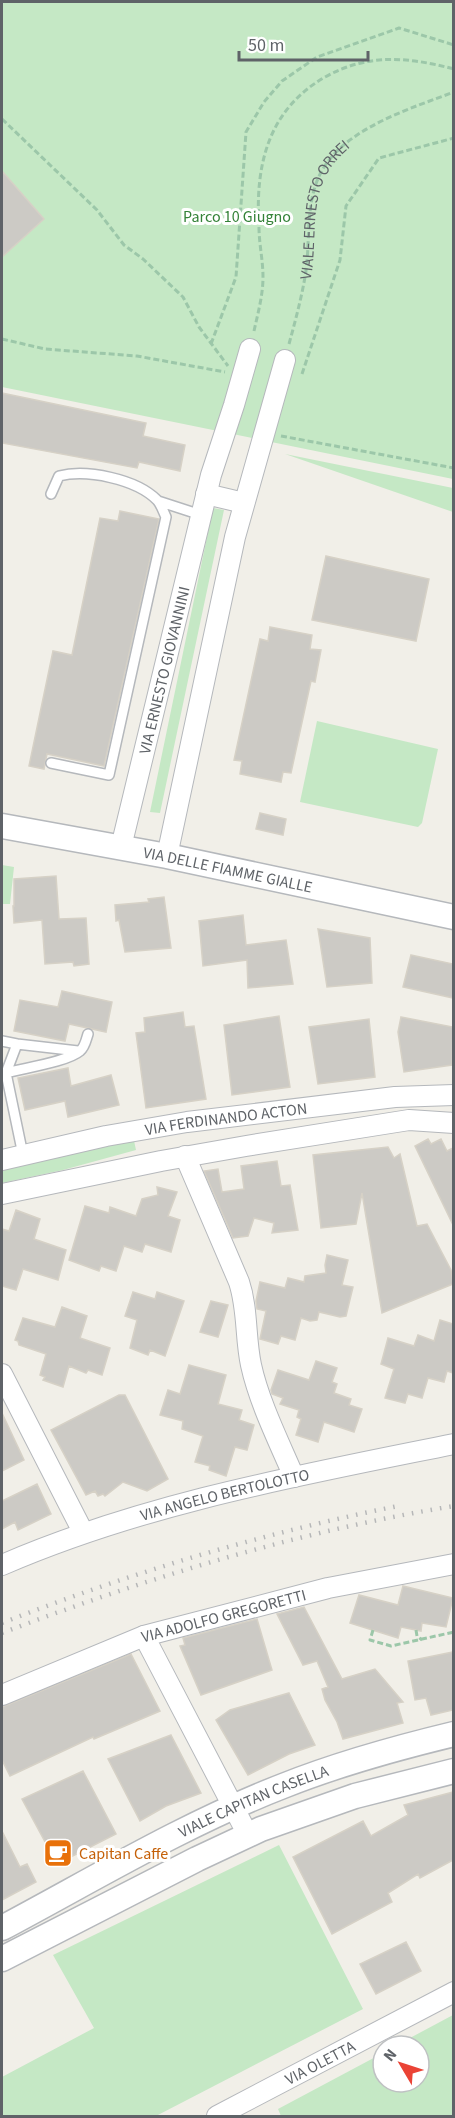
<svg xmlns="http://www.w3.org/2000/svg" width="455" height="2118" viewBox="0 0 455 2118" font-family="'Source Sans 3',sans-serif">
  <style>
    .green { fill: #c5e8c5 }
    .building { fill: #cccac5; stroke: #d6d1c6; stroke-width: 1.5 }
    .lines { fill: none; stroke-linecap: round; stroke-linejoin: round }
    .service-casing { stroke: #b5b8bc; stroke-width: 12 }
    .minor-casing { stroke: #b5b8bc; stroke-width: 22 }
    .tertiary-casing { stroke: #b5b8bc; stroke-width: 27 }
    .path { stroke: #9cc7a9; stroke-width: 3; stroke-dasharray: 6 3; stroke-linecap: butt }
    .service { stroke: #fff; stroke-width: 9 }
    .minor { stroke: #fff; stroke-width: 20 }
    .tertiary { stroke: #fff; stroke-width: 24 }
    .rail { stroke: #b6b7b8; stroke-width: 4.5; stroke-dasharray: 1.5 8; stroke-linecap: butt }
    .labels { text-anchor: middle; stroke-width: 6; stroke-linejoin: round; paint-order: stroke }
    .street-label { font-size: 16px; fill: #5f6368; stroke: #fff }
    .park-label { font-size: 16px; fill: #348238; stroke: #fff }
    .food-label { font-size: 16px; fill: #c56008; stroke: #fff; text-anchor: start }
  </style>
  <rect width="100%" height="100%" fill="#f1efe8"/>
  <path class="green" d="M2 2H453V479L2 387Z
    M285 454 453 488V512Z
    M213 508 224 510 160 813 150 812Z
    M317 721 438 749 422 823 418 827 300 802Z
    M2 865 14 867 10 904H2Z
    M133 1136 136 1150 63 1170 2 1183V1166Z
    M279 1845 363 2009 156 2116H2V2077L94 2028 53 1955Z
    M453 2015V2116H281L278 2109 383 2053V2082H419V2046H395Z"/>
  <path class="building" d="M2 171 44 219 2 257Z
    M2 393 146 423 143 436 185 445 180 471 139 462 137 468 2 443Z
    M120 511 159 519 104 766 47 754 44 769 29 766 53 651 72 655 100 518 118 521Z
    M326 556 429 579 416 641 312 620Z
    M270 627 312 635 310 649 321 650 315 682 311 681 291 773 283 772 281 782 240 774 242 761 234 760 260 639 268 641Z
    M260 813 286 819 283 835 256 829Z
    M56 876 59 919 86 918 89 964 74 966 73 962 45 964 42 920 14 923 13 906H14V879Z
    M164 897 171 948 125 952 119 920 116 921 115 905 149 902 148 899Z
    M243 915 246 945 286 940 293 984 248 988 247 960 203 966 199 921Z
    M318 929 370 938 372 983 327 987Z
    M411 955 453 964V998L403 987Z
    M62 991 112 1002 106 1032 69 1024 65 1041 14 1031 20 1000 58 1007Z
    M183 1012 185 1027 194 1026 206 1099 146 1108 136 1033 145 1032 144 1018Z
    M279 1016 290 1087 232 1095 224 1025Z
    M401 1017 453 1027 452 1065 404 1072 398 1032Z
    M369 1019 375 1077 318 1084 309 1027Z
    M68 1068 71 1086 111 1075 119 1105 68 1117 65 1101 25 1110 18 1078Z
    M428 1139 431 1144 441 1139 447 1151 453 1148V1225L415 1146Z
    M388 1147 394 1158 400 1154 417 1226 427 1224 451 1270 453 1284 382 1313 362 1193 356 1224 321 1228 313 1155Z
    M277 1161 281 1186 290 1185 298 1230 272 1233 274 1223 254 1218 248 1236 233 1238 204 1171 218 1169 222 1192 244 1189 241 1166Z
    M157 1187 177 1192 168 1216 180 1220 171 1252 145 1244 142 1252 124 1246 116 1271 101 1266 99 1271 69 1260 85 1206 109 1213 110 1207 136 1216 142 1199 158 1195Z
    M16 1210 40 1219 34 1239 66 1250 58 1280 23 1269 16 1290 2 1286V1229L9 1231Z
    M327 1255 348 1260 342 1285 353 1287 346 1316 340 1317 319 1312 317 1320 310 1321 301 1318 295 1340 281 1336 278 1344 260 1339 266 1311 257 1309 256 1301 260 1282 285 1288 288 1278 304 1282 305 1276 326 1273 325 1265Z
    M133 1292 155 1299 157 1292 184 1301 165 1356 150 1350 148 1355 130 1348 137 1320 125 1316Z
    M211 1301 228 1305 218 1337 200 1332Z
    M62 1307 87 1316 80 1338 110 1348 102 1375 88 1370 86 1373 69 1366 63 1387 43 1380 45 1377 40 1375 46 1354 19 1345 18 1341 15 1340 23 1318 55 1327Z
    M440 1320 453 1324V1373L447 1371 444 1382 428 1378 422 1398 408 1394 405 1403 385 1398 394 1369 381 1364 388 1338 414 1346 418 1335 434 1341Z
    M316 1361 337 1368 332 1382 337 1384 334 1393 351 1399 349 1405 362 1409 354 1432 324 1422 318 1442 296 1435 301 1419 297 1417 299 1410 280 1404 283 1398 272 1394 271 1390 278 1370 309 1380Z
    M189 1365 226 1375 218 1404 242 1410 239 1420 254 1425 247 1450 235 1447 226 1476 209 1470 210 1466 195 1462 203 1436 182 1429 183 1421 160 1415 168 1390 180 1394Z
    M119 1395H125L168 1479 147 1491 123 1482 105 1496 103 1494 98 1496 95 1491 86 1495 51 1430Z
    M2 1413 24 1460 2 1471Z
    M37 1484 51 1514 18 1530 15 1522 2 1529V1501Z
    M403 1586 453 1598 446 1627 422 1623 421 1631 401 1627 398 1638 350 1623 359 1595 398 1605Z
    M304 1607 342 1679 375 1669 403 1702 397 1703 403 1723 343 1739 337 1722 325 1700 322 1689 328 1687 317 1661 303 1665 277 1614Z
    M257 1619 272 1670 201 1695 180 1646 185 1645 183 1638Z
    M453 1652V1710L431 1715 426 1698 415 1700 408 1661Z
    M131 1654 160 1711 94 1739 93 1737 10 1776 2 1760V1707Z
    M289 1693 315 1745 289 1754 248 1775 216 1720 230 1710Z
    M171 1735 201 1793 166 1806 140 1821 108 1759Z
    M83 1771 116 1834 57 1864 22 1799Z
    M453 1792V1860L420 1878 418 1874 388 1893 392 1902 332 1934 293 1857 363 1821 371 1836 408 1815 404 1805Z
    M2 1831 20 1867 27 1864 36 1882 2 1900Z
    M406 1942 421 1971 376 1994 360 1964Z"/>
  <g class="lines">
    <g class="service-casing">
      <path id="service" d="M158 501 201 515
        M51 763 109 775 166 517C163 511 161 504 157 500 136 479 87 469 59 476L51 494
        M2 1041 17 1044 6 1073
        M17 1044 78 1051
        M6 1073C23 1068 67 1062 80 1051 85 1047 86 1040 88 1034
        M2 1074 6 1073 23 1155"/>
    </g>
    <g class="minor-casing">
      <g id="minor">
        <path d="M206 494 244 503"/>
        <path id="s2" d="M121 847 211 475 234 405 250 349"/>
        <path d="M167 856 235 537 285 360"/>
        <path d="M185 1156 239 1282C248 1309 245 1337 251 1365 259 1402 279 1442 294 1477"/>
        <path id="s3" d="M2 1160 106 1136 187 1122 395 1097 454 1095"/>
        <path d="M2 1194 161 1161 246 1146 409 1120 454 1123"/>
        <path d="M2 1374 83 1532"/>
        <path id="s4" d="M2 1565C145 1503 301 1475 454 1444"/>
        <path d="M144 1636 248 1835"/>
        <path id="s5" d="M2 1695 144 1636 328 1588 454 1564"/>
        <path id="s6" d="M217 2116 454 1992"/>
      </g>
    </g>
    <g class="tertiary-casing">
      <g id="tertiary">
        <path id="s7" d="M2 826 167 856 454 917"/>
        <path id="s8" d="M2 1928C94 1879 185 1824 283 1786 338 1764 396 1748 454 1734"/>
        <path d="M2 1959 197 1859 261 1829 355 1796 454 1771"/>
      </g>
    </g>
    <g class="path">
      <path d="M2 119 97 210 124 245 143 259 183 297 199 327 228 366"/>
      <path d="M254 331C258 313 263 295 263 277 263 260 259 244 259 227 255 165 268 110 325 77 368 53 408 57 454 69"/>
      <path d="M2 339 45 349 137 356 225 372"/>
      <path d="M211 344 236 277 246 132 264 102 282 81 317 57 399 28 454 45"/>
      <path id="s1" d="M289 344C295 322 301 300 305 277 312 238 302 192 330 159 357 125 414 107 454 92"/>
      <path d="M302 374 340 260 346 206 379 158 454 138"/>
      <path d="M281 436 454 468"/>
      <path d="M373 1630 370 1640 391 1646 454 1632"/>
      <path d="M416 1630 417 1636 422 1640"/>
    </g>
    <use href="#service" class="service"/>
    <use href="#minor" class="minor"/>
    <use href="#tertiary" class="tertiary"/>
    <path class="rail" d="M2 1623C130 1573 263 1533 398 1506
      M2 1633C147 1578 299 1531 454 1506"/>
  </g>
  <defs>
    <g id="cafe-square" transform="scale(1.5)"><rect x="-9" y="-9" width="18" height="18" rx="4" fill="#e8710a" stroke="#fff"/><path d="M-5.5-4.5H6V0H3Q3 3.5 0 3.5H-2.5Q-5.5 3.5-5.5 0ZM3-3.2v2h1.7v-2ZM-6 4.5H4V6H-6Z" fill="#fff"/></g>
  </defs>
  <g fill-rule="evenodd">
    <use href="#cafe-square" x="58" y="1853"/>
  </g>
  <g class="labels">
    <g class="street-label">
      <text dy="6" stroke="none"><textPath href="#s1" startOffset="141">VIALE ERNESTO ORREI</textPath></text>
      <text dy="6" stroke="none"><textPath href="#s2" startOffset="182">VIA ERNESTO GIOVANNINI</textPath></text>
      <text dy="6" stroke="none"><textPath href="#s7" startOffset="230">VIA DELLE FIAMME GIALLE</textPath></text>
      <text dy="6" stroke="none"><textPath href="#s3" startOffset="228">VIA FERDINANDO ACTON</textPath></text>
      <text dy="6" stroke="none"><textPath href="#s4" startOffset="234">VIA ANGELO BERTOLOTTO</textPath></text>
      <text dy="6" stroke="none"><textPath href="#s5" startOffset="236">VIA ADOLFO GREGORETTI</textPath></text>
      <text dy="6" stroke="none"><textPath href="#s8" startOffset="282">VIALE CAPITAN CASELLA</textPath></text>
      <text dy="6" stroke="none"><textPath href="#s6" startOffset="116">VIA OLETTA</textPath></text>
    </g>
    <g class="park-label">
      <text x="237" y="222">Parco 10 Giugno</text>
    </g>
    <g class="food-label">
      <text x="79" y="1859">Capitan Caffe</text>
    </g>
  </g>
  <rect width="455" height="2118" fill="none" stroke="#5f6368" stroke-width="6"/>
  <g transform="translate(401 2064) rotate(309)"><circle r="28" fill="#ffffff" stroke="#bfc1c3" stroke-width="1.5"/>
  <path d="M0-4.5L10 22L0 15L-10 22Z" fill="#ea4335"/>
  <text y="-9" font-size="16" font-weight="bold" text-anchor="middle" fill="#5f6368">N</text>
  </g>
  <path d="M239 51v9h129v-9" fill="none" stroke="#5f6368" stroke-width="3"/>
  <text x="248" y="51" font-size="18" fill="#5f6368" stroke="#ffffff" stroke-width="4.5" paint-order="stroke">50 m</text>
</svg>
